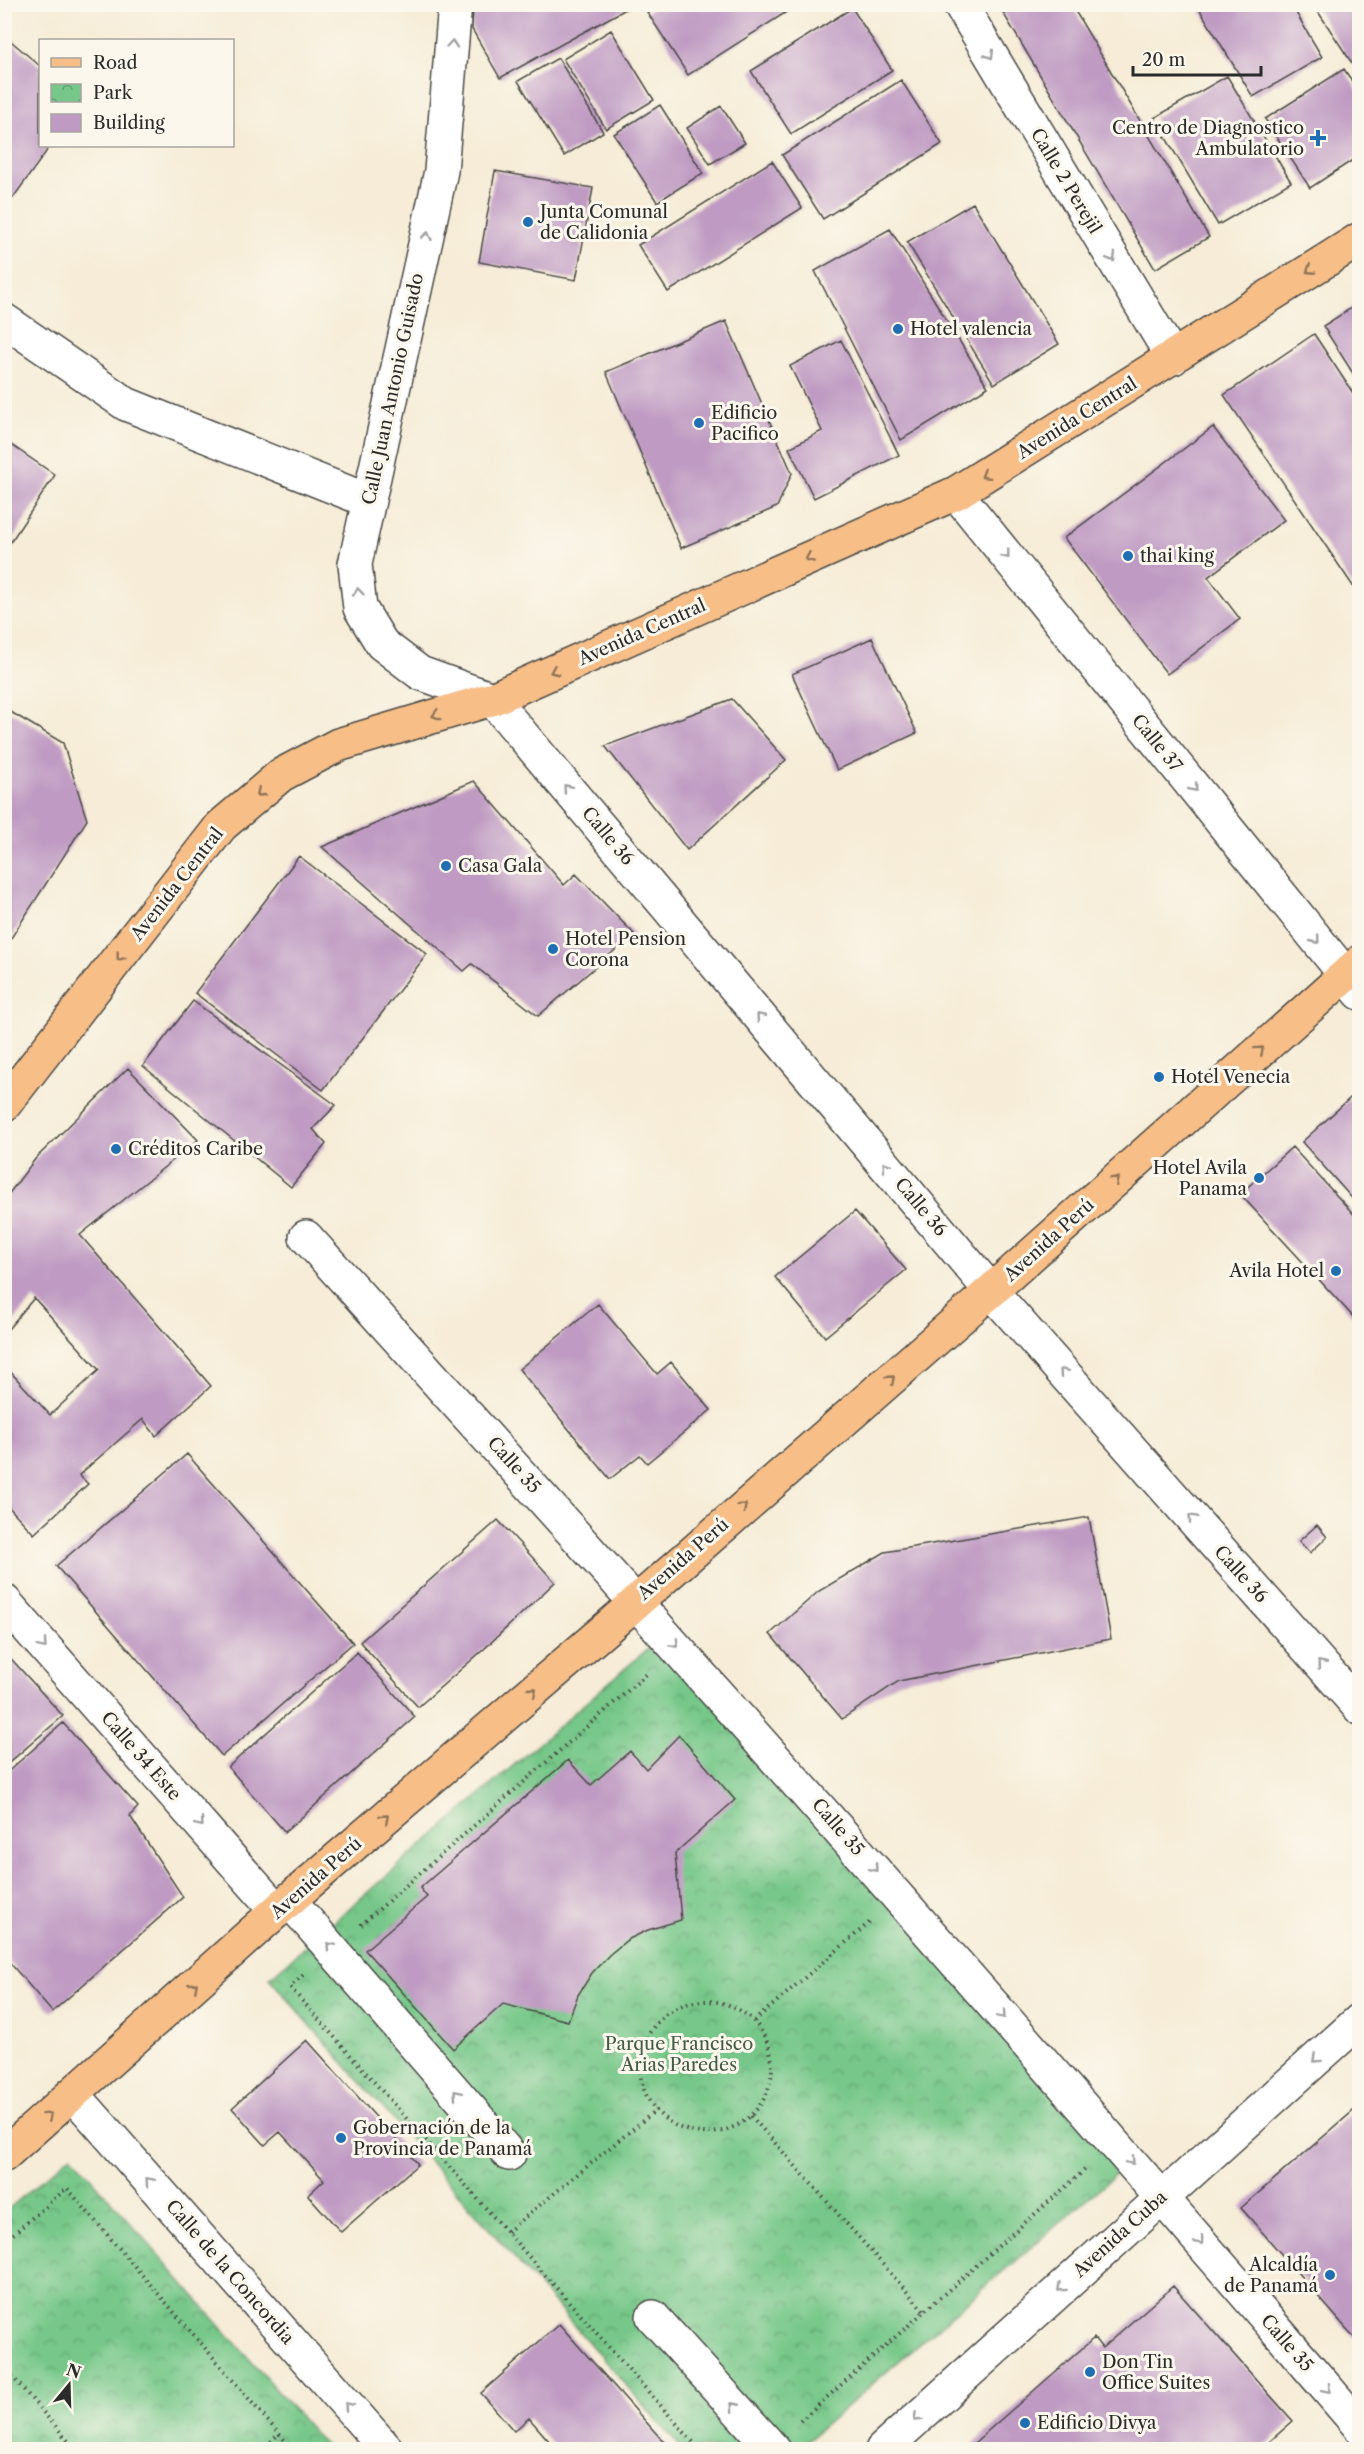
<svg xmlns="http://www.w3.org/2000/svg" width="1364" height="2454" viewBox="0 0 1364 2454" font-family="'Libre Caslon Text',serif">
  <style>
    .park { fill: url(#park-crowns); stroke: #50795a; stroke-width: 1.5 }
    .building { fill: #bf9bc3 }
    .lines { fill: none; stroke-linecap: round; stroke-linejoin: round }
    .minor-casing { stroke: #494845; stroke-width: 36 }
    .major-casing { stroke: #494845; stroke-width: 36 }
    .path { stroke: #494845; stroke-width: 4; stroke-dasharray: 1.5 4.5; stroke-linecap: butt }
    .minor { stroke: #fff; stroke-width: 33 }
    .major { stroke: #f7be87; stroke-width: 33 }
    .oneway { stroke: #a0a0a0 }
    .oneway2 { stroke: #917459 }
    .poi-dot { fill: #1f6fb2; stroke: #fbf7ec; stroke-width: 2 }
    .labels { text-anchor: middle; stroke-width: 6; stroke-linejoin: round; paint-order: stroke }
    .poi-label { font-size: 18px; fill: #2b2b2b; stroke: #fbf7ec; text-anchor: start }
    .street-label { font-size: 18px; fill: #2b2b2b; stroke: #fbf7ec }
    .park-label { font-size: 18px; fill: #425a47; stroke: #fbf7ec }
  </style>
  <defs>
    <pattern id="park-crowns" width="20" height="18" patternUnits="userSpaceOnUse" patternTransform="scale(1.5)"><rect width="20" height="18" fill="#76c789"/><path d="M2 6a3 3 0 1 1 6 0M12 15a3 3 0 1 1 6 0" fill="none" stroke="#61a270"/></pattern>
  </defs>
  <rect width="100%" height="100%" fill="#fbf7ec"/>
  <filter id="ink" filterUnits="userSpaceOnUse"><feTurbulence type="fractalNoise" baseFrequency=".0167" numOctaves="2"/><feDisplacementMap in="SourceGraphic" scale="12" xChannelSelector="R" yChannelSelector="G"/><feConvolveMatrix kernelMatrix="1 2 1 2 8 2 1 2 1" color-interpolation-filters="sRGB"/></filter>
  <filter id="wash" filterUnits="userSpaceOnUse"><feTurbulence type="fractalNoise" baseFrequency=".008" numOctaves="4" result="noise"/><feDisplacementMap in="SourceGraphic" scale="24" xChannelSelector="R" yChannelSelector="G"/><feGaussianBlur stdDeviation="1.35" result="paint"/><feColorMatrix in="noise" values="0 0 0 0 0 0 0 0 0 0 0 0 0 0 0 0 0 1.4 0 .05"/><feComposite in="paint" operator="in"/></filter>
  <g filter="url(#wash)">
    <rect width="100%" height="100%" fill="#f6ecd7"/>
    <path class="park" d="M659 1639 1123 2168 797 2449H682L269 1978Z
      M71 2155 328 2449H5V2212Z"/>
    <g id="blocks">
      <path class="building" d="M473 4H635L500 78 472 29Z
        M659 4H799L688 75 647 12Z
        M1014 4H1071L1209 237 1155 269 1002 11Z
        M1202 4H1291L1322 57 1253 97 1198 7Z
        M1313 4H1359V74Z
        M852 8 892 70 791 134 751 71Z
        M611 30 654 100 606 129 563 59Z
        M4 35 40 66V146H48L46 152 13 198 4 191Z
        M558 58 603 132 564 156 518 81Z
        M1344 69 1359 92V156L1310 188 1265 119Z
        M1227 76 1291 182 1218 225 1154 118Z
        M901 80 942 144 823 219 782 155Z
        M660 105 703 173 657 202 614 134Z
        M721 106 745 143 710 164 687 128Z
        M772 161 802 208 668 292 638 245Z
        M495 171 593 188 576 280 479 262Z
        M973 203 1059 344 994 384 907 242Z
        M890 229 988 387 901 440 815 271Z
        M1359 303V383L1323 326Z
        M726 321 792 473 777 507 681 548 606 372Z
        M1314 334 1359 402V595L1224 395Z
        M841 340 899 455 814 498 789 448 822 431 790 366Z
        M1213 427 1284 520 1208 577 1240 619 1167 674 1064 538Z
        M4 440 55 475 4 552Z
        M872 638 917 733 837 770 792 674Z
        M732 699 786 760 687 850 605 746Z
        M4 708 63 743 87 820 4 949Z
        M474 781 564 885 576 874 634 934 538 1016 472 964 464 971 322 847Z
        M299 856 427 954 323 1090 195 993Z
        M193 1001 336 1105 313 1129 326 1144 291 1187 143 1066Z
        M128 1068 198 1140 80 1235 211 1386 156 1436 143 1419 79 1475 88 1484 34 1534 4 1502V1365L50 1415 99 1370 34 1298 4 1334V1200L36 1158Z
        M1359 1090V1206L1302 1142Z
        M1292 1147 1359 1220V1323L1240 1194Z
        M855 1211 906 1270 825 1337 775 1277Z
        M598 1304 657 1374 671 1362 711 1410 647 1463 640 1455 610 1479 519 1369Z
        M187 1454 353 1643 222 1756 56 1566Z
        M1089 1517 1111 1639 899 1681 842 1719 770 1634 819 1591 885 1552Z
        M498 1520 555 1582 483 1650 418 1707 360 1642Z
        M1317 1525 1327 1537 1310 1553 1299 1541Z
        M4 1651 63 1716 4 1767Z
        M357 1652 415 1717 285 1832 228 1767Z
        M63 1723 138 1807 130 1816 183 1897 52 2012 4 1956V1925L9 1921 4 1916V1775Z
        M679 1735 735 1800 675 1853 681 1920 648 1930 627 1940 609 1955 592 1973 578 1995 568 2021 503 2004 453 2049 365 1950 427 1897 420 1888 568 1760 591 1785 630 1751 646 1769Z
        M307 2040 418 2164 341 2232 308 2195 324 2180 280 2132 265 2145 232 2108Z
        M1359 2106V2343L1241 2208Z
        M1173 2286 1293 2421 1260 2450H966L1094 2338 1102 2348Z
        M559 2324 671 2450H557L529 2418 514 2431 481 2393Z"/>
    </g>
  </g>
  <g filter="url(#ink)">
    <use href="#blocks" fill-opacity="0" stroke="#494845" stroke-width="1.5"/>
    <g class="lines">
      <g class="minor-casing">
        <path id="minor" d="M455 4 441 171 355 564 360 608 382 644 420 673 492 699 991 1291 1360 1708
          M960 4 1173 358
          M4 320 126 404 369 501
          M956 493 1360 993
          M306 1237C662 1629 1015 2025 1360 2427
          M4 1601 277 1911
          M289 1900 509 2154
          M73 2094 387 2450
          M653 2317 774 2450
          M882 2450 1360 2020"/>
      </g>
      <g class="major-casing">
        <path id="major" d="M4 1105 221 826 281 775 338 745 492 699 956 493 1360 239
          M4 2155 289 1900 609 1626 991 1291 1360 962"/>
      </g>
      <path class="path" d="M361 1925 648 1673
        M303 1975 290 1987 700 2450
        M640 2067a66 66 0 1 1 132 0a66 66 0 1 1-132 0Z
        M754 2021 870 1922
        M751 2116 925 2312
        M507 2232 656 2110
        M4 2242 67 2188 293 2450
        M4 2367 76 2450
        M800 2421 1087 2168
        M262 2450 279 2434"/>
      <use href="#minor" class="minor"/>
      <use href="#major" class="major"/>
    </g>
    <defs><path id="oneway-chevron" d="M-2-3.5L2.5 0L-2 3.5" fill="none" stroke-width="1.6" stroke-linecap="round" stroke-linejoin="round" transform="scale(1.5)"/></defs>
    <g class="oneway">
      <use href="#oneway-chevron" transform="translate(452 44) rotate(-85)"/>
      <use href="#oneway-chevron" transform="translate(990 55) rotate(59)"/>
      <use href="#oneway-chevron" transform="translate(427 236) rotate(-78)"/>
      <use href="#oneway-chevron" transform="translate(1112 258) rotate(59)"/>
      <use href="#oneway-chevron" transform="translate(1006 555) rotate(51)"/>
      <use href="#oneway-chevron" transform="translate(358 592) rotate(-96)"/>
      <use href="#oneway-chevron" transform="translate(567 788) rotate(-130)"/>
      <use href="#oneway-chevron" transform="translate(1194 788) rotate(51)"/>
      <use href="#oneway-chevron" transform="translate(1316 940) rotate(51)"/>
      <use href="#oneway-chevron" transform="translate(760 1017) rotate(-130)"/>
      <use href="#oneway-chevron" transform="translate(886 1166) rotate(-130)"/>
      <use href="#oneway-chevron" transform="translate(1063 1372) rotate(-131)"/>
      <use href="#oneway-chevron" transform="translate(1192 1518) rotate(-131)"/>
      <use href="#oneway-chevron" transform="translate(675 1644) rotate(48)"/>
      <use href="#oneway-chevron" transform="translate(43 1645) rotate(49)"/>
      <use href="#oneway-chevron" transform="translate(1321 1664) rotate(-131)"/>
      <use href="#oneway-chevron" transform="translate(200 1823) rotate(49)"/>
      <use href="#oneway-chevron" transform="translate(874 1868) rotate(49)"/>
      <use href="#oneway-chevron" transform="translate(330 1946) rotate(-131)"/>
      <use href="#oneway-chevron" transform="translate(1002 2015) rotate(49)"/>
      <use href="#oneway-chevron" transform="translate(1316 2059) rotate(138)"/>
      <use href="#oneway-chevron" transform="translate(457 2094) rotate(-131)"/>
      <use href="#oneway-chevron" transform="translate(1131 2161) rotate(49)"/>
      <use href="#oneway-chevron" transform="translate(149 2181) rotate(-131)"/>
      <use href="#oneway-chevron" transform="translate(1200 2241) rotate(49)"/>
      <use href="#oneway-chevron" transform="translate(1061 2288) rotate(138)"/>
      <use href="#oneway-chevron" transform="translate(1327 2389) rotate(49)"/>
      <use href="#oneway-chevron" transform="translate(348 2406) rotate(-131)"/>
      <use href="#oneway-chevron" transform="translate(734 2406) rotate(-132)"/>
      <use href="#oneway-chevron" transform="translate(917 2418) rotate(138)"/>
    </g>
    <g class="oneway2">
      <use href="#oneway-chevron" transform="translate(1310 270) rotate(147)"/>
      <use href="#oneway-chevron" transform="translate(985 475) rotate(148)"/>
      <use href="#oneway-chevron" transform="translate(809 558) rotate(156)"/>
      <use href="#oneway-chevron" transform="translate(554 671) rotate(156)"/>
      <use href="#oneway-chevron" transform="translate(436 715) rotate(163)"/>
      <use href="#oneway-chevron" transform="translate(260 793) rotate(139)"/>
      <use href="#oneway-chevron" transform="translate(120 957) rotate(128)"/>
      <use href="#oneway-chevron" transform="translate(1260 1050) rotate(-42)"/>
      <use href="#oneway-chevron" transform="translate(1115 1180) rotate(-42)"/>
      <use href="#oneway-chevron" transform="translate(891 1379) rotate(-41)"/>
      <use href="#oneway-chevron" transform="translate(743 1507) rotate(-41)"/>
      <use href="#oneway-chevron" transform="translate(533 1691) rotate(-41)"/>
      <use href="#oneway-chevron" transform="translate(385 1818) rotate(-41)"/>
      <use href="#oneway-chevron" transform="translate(194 1986) rotate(-42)"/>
      <use href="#oneway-chevron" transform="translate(48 2116) rotate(-42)"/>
    </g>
  </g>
  <g class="poi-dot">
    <path d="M1315 129h6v6h6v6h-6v6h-6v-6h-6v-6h6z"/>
    <circle cx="528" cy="222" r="6"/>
    <circle cx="898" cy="329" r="6"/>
    <circle cx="699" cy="423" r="6"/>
    <circle cx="1128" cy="556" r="6"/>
    <circle cx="446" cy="866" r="6"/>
    <circle cx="553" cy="949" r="6"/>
    <circle cx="1159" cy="1077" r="6"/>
    <circle cx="116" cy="1149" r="6"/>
    <circle cx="1259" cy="1178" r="6"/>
    <circle cx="1336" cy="1271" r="6"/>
    <circle cx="341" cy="2138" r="6"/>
    <circle cx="1330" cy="2275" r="6"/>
    <circle cx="1090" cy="2372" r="6"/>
    <circle cx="1025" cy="2423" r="6"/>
  </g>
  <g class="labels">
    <g class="poi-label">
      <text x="1304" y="134" text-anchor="end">Centro de Diagnostico<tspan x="1304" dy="21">Ambulatorio</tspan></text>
      <text x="540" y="218">Junta Comunal<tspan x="540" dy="21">de Calidonia</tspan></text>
      <text x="910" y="335">Hotel valencia</text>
      <text x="711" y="419">Edificio<tspan x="711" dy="21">Pacifico</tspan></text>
      <text x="1140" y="562">thai king</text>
      <text x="458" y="872">Casa Gala</text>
      <text x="565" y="945">Hotel Pension<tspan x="565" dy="21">Corona</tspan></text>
      <text x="1171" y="1083">Hotel Venecia</text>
      <text x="128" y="1155">Créditos Caribe</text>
      <text x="1247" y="1174" text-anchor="end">Hotel Avila<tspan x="1247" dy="21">Panama</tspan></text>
      <text x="1324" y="1277" text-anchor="end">Avila Hotel</text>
      <text x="353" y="2134">Gobernación de la<tspan x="353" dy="21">Provincia de Panamá</tspan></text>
      <text x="1318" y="2271" text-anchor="end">Alcaldía<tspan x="1318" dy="21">de Panamá</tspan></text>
      <text x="1102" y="2368">Don Tin<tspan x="1102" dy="21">Office Suites</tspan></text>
      <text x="1037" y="2429">Edificio Divya</text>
    </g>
    <g class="street-label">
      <text transform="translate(1066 181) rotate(59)" y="6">Calle 2 Perejil</text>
      <text transform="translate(393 389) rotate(-78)" y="6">Calle Juan Antonio Guisado</text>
      <text transform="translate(1077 418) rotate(-32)" y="6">Avenida Central</text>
      <text transform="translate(642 632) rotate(-24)" y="6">Avenida Central</text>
      <text transform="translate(1157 743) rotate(51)" y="6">Calle 37</text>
      <text transform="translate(608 836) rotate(50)" y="6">Calle 36</text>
      <text transform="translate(177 884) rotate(-52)" y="6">Avenida Central</text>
      <text transform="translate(921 1207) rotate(50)" y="6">Calle 36</text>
      <text transform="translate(1049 1240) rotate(-42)" y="6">Avenida Perú</text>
      <text transform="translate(514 1465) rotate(48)" y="6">Calle 35</text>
      <text transform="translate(683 1559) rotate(-41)" y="6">Avenida Perú</text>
      <text transform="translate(1241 1574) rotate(48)" y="6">Calle 36</text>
      <text transform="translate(141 1756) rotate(49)" y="6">Calle 34 Este</text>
      <text transform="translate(838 1827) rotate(49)" y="6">Calle 35</text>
      <text transform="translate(316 1878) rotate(-41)" y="6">Avenida Perú</text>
      <text transform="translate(1120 2234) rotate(-42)" y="6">Avenida Cuba</text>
      <text transform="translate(230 2272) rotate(49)" y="6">Calle de la Concordia</text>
      <text transform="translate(1287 2343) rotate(49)" y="6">Calle 35</text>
    </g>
    <g class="park-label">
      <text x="679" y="2050">Parque Francisco<tspan x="679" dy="21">Arias Paredes</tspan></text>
    </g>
  </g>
  <rect width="1364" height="2454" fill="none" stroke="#fbf7ec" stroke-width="24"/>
  <rect x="39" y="39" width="195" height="108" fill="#fbf7ec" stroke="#a8a59f" stroke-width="1.5"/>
  <rect x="51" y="58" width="30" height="9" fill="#f7be87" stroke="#a8a59f" stroke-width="1.5"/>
  <text x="93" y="69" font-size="18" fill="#2b2b2b">Road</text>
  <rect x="51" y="84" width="30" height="18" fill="url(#park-crowns)" stroke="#a8a59f" stroke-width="1.5"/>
  <text x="93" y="99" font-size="18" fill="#2b2b2b">Park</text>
  <rect x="51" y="114" width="30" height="18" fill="#bf9bc3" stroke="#a8a59f" stroke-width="1.5"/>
  <text x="93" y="129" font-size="18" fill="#2b2b2b">Building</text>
  <g transform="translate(69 2385) rotate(19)" stroke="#fbf7ec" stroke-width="4.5" paint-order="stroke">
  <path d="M0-4.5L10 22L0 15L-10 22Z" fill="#2b2b2b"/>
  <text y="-9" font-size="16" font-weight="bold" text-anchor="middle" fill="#2b2b2b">N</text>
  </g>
  <path d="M1133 66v9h128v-9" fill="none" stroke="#2b2b2b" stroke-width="3"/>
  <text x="1142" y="66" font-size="18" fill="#2b2b2b" stroke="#fbf7ec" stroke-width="4.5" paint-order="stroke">20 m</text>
</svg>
